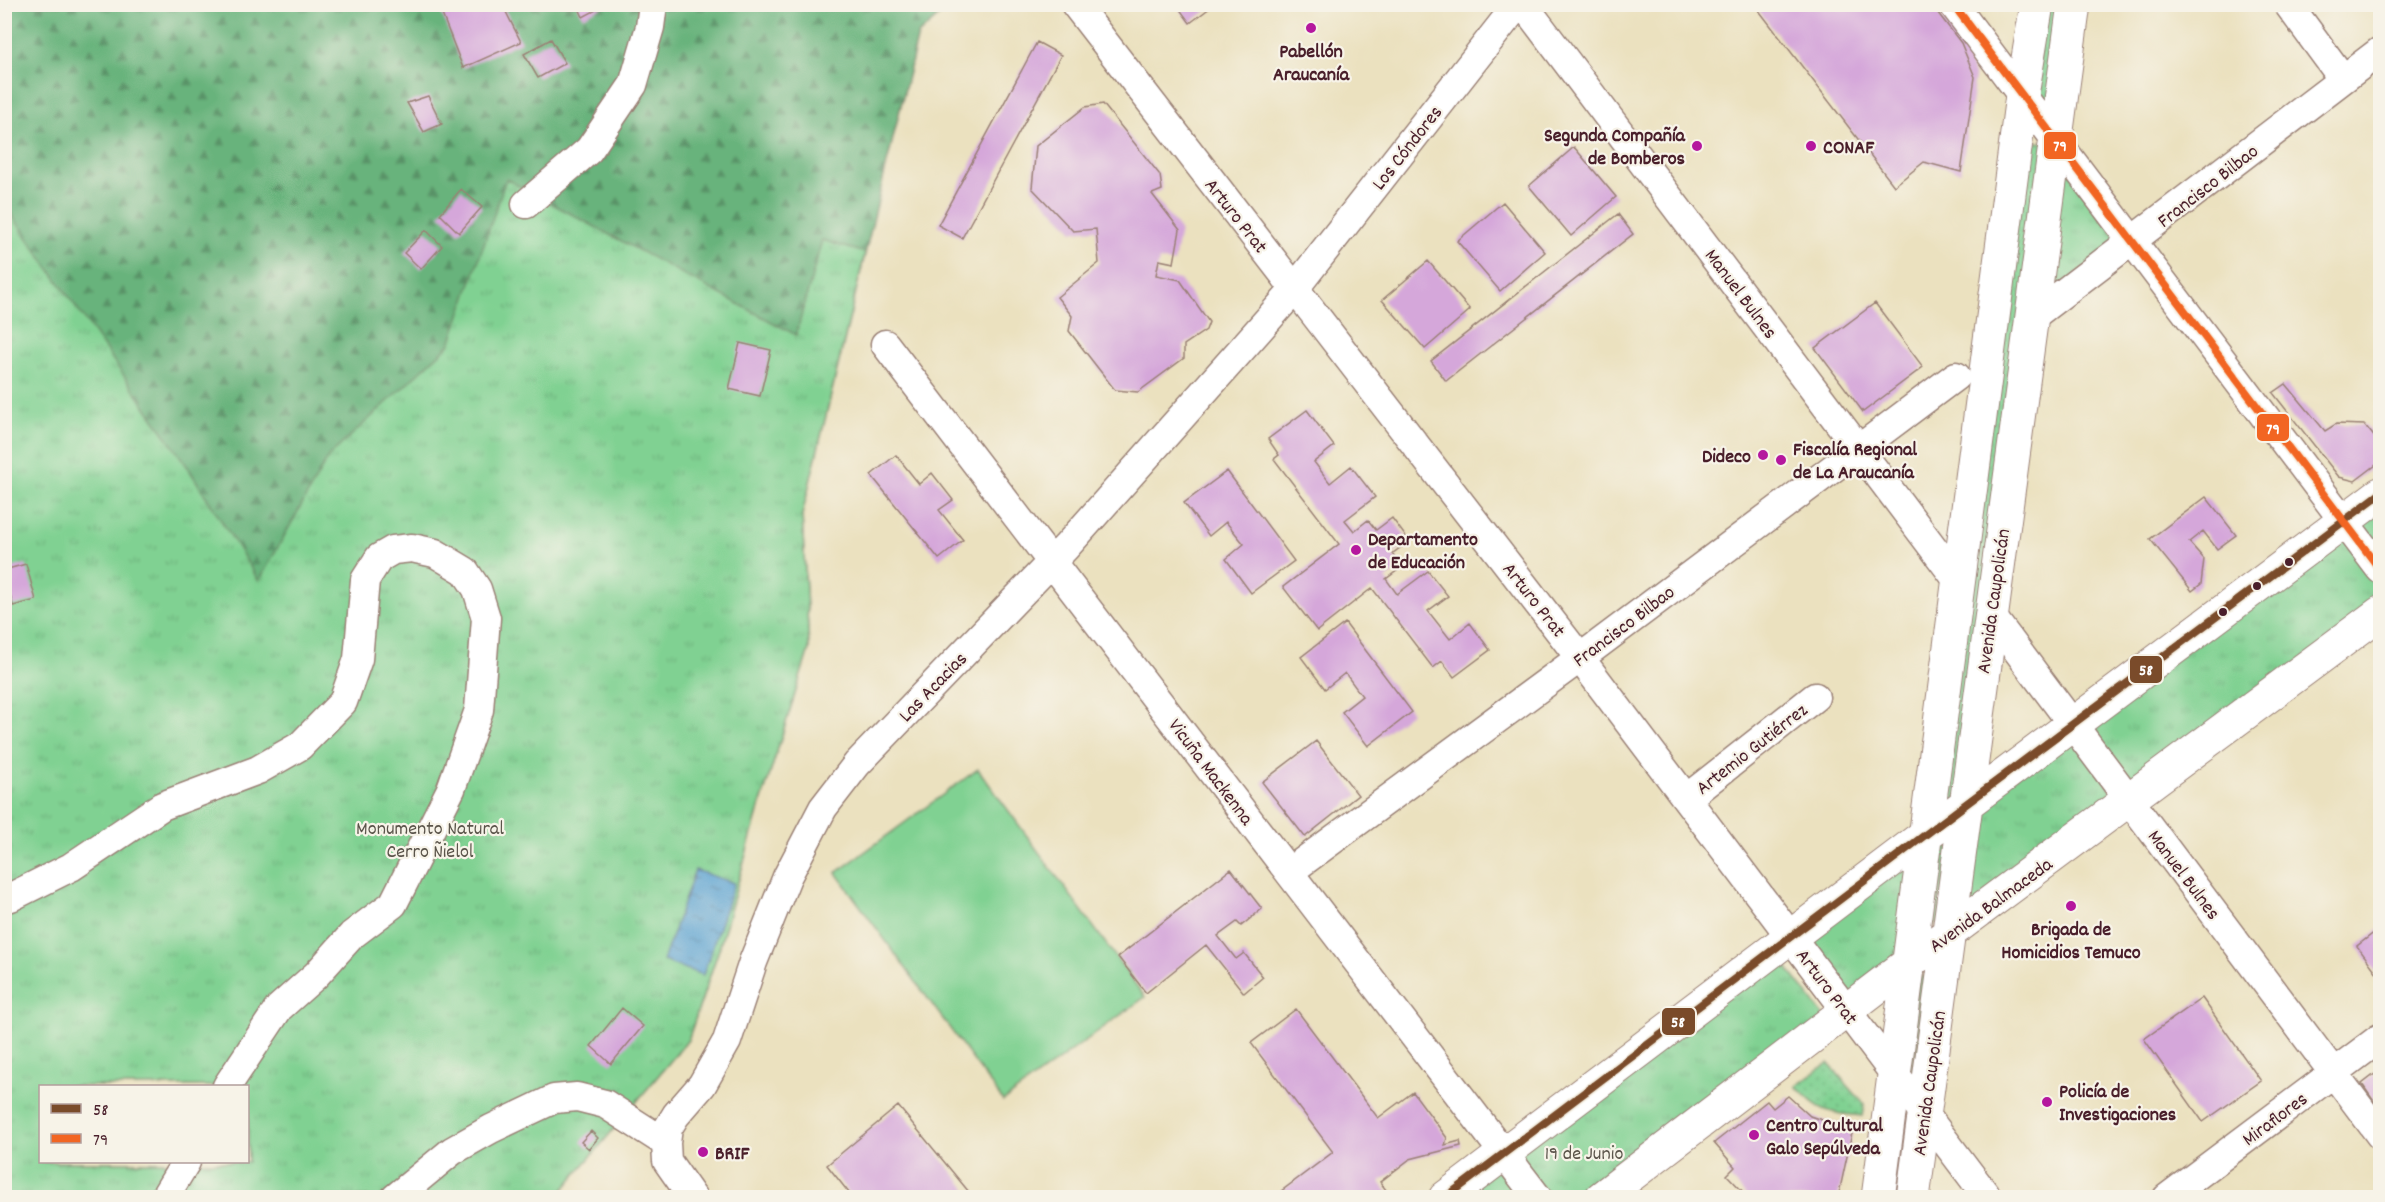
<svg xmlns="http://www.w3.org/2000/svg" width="2385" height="1202" viewBox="0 0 2385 1202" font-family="Dekko,sans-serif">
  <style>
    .grass { fill: url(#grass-dots); stroke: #65785e; stroke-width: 1.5 }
    .forest { fill: url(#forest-firs); stroke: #596954; stroke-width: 1.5; fill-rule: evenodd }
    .park { fill: url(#park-tufts); stroke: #65785e; stroke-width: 1.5; fill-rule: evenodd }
    .pitch { fill: #80d192; stroke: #65785e; stroke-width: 1.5 }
    .water { fill: url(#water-ripples); stroke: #52617e; stroke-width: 1.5 }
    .building { fill: #d5a7da }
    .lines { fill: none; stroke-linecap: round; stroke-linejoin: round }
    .minor-casing { stroke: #9a8075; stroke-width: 31 }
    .major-casing { stroke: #9a8075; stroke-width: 35 }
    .minor { stroke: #fff; stroke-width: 28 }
    .major { stroke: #fff; stroke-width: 33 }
    .bus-1-casing { stroke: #f7f3e8; stroke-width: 12 }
    .bus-2-casing { stroke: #f7f3e8; stroke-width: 12 }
    .bus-1 { stroke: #7a4b2a; stroke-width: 8 }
    .bus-2 { stroke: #f26522; stroke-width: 8 }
    .poi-dot { fill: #b5179e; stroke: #f7f3e8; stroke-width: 2 }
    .bus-dot { fill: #4a1f2b; stroke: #f7f3e8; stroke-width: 2 }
    .labels { text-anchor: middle; stroke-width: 4.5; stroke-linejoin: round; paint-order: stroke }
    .poi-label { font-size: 20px; font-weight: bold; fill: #4a1f2b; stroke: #f7f3e8; text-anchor: start }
    .street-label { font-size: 20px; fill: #4a1f2b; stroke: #f7f3e8 }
    .park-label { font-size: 20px; fill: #5a544a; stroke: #f7f3e8 }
    .line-badge { stroke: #f7f3e8; stroke-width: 2 }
    .badge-label { font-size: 16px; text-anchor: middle; font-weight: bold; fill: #fff }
  </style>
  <defs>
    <pattern id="grass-dots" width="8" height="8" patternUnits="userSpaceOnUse" patternTransform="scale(1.5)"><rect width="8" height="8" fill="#80d192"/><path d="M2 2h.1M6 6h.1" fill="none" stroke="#70b37e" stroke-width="1.8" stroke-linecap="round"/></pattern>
    <pattern id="forest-firs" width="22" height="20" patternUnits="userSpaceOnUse" patternTransform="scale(1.5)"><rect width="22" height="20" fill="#68b37c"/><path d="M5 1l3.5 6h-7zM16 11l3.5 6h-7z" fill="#589166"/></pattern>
    <pattern id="park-tufts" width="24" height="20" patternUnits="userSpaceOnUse" patternTransform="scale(1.5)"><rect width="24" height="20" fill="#80d192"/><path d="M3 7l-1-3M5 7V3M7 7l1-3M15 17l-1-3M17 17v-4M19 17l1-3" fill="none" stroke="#70b37e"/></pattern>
    <pattern id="water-ripples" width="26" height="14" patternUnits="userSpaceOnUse" patternTransform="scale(1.5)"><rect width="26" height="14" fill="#5ba3d2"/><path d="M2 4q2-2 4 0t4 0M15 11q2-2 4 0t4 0" fill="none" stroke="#4d84ab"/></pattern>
  </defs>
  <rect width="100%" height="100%" fill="#f7f3e8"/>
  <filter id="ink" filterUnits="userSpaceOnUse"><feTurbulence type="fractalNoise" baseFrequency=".0167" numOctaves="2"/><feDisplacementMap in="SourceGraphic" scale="12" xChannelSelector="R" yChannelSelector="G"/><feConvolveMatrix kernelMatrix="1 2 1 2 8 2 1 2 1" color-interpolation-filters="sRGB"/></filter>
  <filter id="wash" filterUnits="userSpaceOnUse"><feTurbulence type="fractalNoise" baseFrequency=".008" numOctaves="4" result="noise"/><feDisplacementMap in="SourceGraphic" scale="24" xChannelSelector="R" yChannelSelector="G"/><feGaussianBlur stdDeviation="1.35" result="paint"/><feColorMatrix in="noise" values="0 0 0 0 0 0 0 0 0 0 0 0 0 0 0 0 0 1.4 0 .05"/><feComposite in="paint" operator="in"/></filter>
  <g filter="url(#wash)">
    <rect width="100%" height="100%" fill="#ebe1bf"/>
    <path class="grass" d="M2043 5H2067L2052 111 2030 81Z
      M2023 142H2050L1960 800 1932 822Z
      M1952 828 1940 921 1924 932 1935 842Z
      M1931 972 1918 1084 1905 1067 1917 980Z
      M1828 1063 1865 1105 1863 1116C1829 1113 1820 1113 1796 1086Z"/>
    <path class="forest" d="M5 5H951L918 35 802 515 809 649 758 812 719 949 688 1040 557 1197 5 1198ZM40 1086H248V1162H40Z"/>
    <path class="park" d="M2060 158 2120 242 2041 300Z
      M506 179 796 335 822 240 865 253 802 515 809 649 758 812 719 949 688 1040 557 1197H5L4 204 187 466 259 581 329 456 450 344ZM40 1086H248V1162H40Z
      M2380 503V557L2355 522Z
      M2343 529 2380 579V604L2127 786 2085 729Z
      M2072 738 2118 798 1955 923 1971 807Z
      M1914 854 1903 958 1848 999 1802 939Z
      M1778 956 1825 1017 1592 1197H1547L1513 1154Z
      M1501 1166 1527 1198H1459Z"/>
    <path class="pitch" d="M978 769 1145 997 1003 1101 836 873Z"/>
    <path class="water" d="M695 870 734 883 703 975 663 961Z"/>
    <g id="blocks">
      <path class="building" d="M438 4H502L521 42 463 68Z
        M577 4H601L602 7 583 17Z
        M1176 4H1215L1190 23Z
        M1754 4H1931L1961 43 1975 77 1961 172 1924 162 1894 186Z
        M551 39 565 63 538 78 524 54Z
        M1037 42 1061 55 962 238 938 225Z
        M428 96 442 124 424 132 407 103Z
        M1103 104 1160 175 1162 190 1152 194 1180 230 1174 263 1159 260 1156 275 1180 280 1209 322 1206 330 1184 345V358L1138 392 1115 390 1069 331 1072 316 1057 297 1099 263 1096 229 1073 231 1032 188 1036 146 1085 107Z
        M1574 147 1616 197 1571 236 1529 186Z
        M461 189 482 207 459 233 440 214Z
        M1503 202 1545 252 1500 291 1457 241Z
        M1618 214 1633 234 1446 381 1431 361Z
        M426 230 442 246 421 269 404 253Z
        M1428 261 1470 310 1425 349 1382 300Z
        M1875 303 1923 367 1863 412 1815 348Z
        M740 343 771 350 760 396 729 389Z
        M2286 384 2325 431 2336 424 2365 425 2380 444V462L2355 481 2339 477 2273 393Z
        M1307 410 1334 446 1314 462 1330 483 1351 466 1375 497 1345 520 1354 531 1368 520 1376 530 1392 518 1409 541 1392 554 1402 567 1386 579 1397 594 1428 571 1448 596 1428 611 1450 639 1470 623 1490 650 1454 677 1442 661 1433 668 1372 588 1317 631 1283 587 1339 544 1274 459 1279 455 1268 439Z
        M896 455 919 484 932 473 953 500 939 510 963 540 939 559 871 475Z
        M1227 471 1294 561 1251 593 1226 559 1244 544 1226 522 1209 536 1184 503Z
        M2206 497 2236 535 2217 549 2203 531 2189 542 2204 559 2201 584 2192 591 2150 539Z
        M26 564 36 600 13 606 4 570Z
        M1345 623 1412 712 1368 746 1342 712 1362 696 1345 673 1325 689 1301 657Z
        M1316 741 1358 795 1305 837 1262 782Z
        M1231 869 1262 909 1241 926 1237 922 1218 936 1236 959 1244 953 1263 977 1244 993 1206 945 1146 993 1118 957Z
        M2380 928V977L2357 946Z
        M2202 998 2261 1081 2203 1122 2144 1039Z
        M622 1008 643 1026 611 1064 591 1046Z
        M1296 1009 1378 1118 1413 1092 1447 1138 1445 1145 1460 1141 1461 1146 1410 1159 1380 1182 1392 1198H1272L1333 1152 1251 1043Z
        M2380 1070V1110L2362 1084Z
        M1788 1096 1810 1116 1831 1123 1854 1124 1838 1198H1749L1727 1175 1735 1167 1714 1143 1767 1101 1773 1108Z
        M898 1106 974 1198H853L827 1165Z
        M591 1131 598 1138 589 1149 581 1142Z"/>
    </g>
  </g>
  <g filter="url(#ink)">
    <use href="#blocks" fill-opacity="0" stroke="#9a8075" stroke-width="1.5"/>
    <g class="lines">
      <g class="minor-casing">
        <path id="minor" d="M1075 4 1580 658 1988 1198
          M1523 4 1959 582
          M1953 4 2380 569
          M2288 4 2343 79
          M526 204 589 150 633 85 650 27 653 4
          M2032 317 2380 51
          M885 344 1538 1198
          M1990 614 2380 1135
          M1687 798 1815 697
          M1289 872 1580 658 1956 376
          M4 898 11 897 71 867 162 806 258 770 300 746 343 702 358 659 365 580 379 558 393 550 412 548 435 553 465 571 477 589 486 618 479 710 451 789 393 904 352 935 316 975 279 1008 227 1086
          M164 1198 186 1162
          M395 1198 452 1151 491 1129 554 1099 577 1097 605 1104 666 1143
          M693 1198 667 1161 666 1143 668 1128 676 1115 702 1085 727 1041 753 962 787 877 823 808 857 764 1066 547 1288 297 1518 4
          M2167 1198 2380 1038"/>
      </g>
      <g class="major-casing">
        <path id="major" d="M1445 1198 1966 804 2380 494
          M1601 1198 1910 962 2380 613
          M1878 1198 2022 95 2037 4
          M1913 1198 2074 4"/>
      </g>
      <use href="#minor" class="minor"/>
      <use href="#major" class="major"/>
      <g class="bus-1-casing">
        <path id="bus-1" d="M1445 1198 1966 804 2380 494"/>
      </g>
      <g class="bus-2-casing">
        <path id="bus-2" d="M1953 4 2380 569"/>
      </g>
      <use href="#bus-1" class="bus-1"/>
      <use href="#bus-2" class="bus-2"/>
    </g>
  </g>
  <g class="poi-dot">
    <circle cx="1311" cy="28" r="6"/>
    <circle cx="1697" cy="146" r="6"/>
    <circle cx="1811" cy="146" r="6"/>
    <circle cx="1763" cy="455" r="6"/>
    <circle cx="1781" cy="460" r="6"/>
    <circle cx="1356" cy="550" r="6"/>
    <circle cx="2071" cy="906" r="6"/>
    <circle cx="2047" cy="1102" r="6"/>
    <circle cx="1754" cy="1135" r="6"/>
    <circle cx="703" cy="1152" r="6"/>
  </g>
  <g class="bus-dot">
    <circle cx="2289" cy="562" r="5"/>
    <circle cx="2257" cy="586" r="5"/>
    <circle cx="2223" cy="612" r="5"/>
  </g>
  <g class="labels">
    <g class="poi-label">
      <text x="1311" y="57" text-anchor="middle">Pabellón<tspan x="1311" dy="23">Araucanía</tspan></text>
      <text x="1685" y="141" text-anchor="end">Segunda Compañía<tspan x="1685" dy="23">de Bomberos</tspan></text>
      <text x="1823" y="153">CONAF</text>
      <text x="1793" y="455">Fiscalía Regional<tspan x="1793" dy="23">de La Araucanía</tspan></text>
      <text x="1751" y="462" text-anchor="end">Dideco</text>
      <text x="1368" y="545">Departamento<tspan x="1368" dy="23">de Educación</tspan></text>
      <text x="2071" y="935" text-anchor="middle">Brigada de<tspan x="2071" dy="23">Homicidios Temuco</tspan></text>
      <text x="2059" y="1097">Policía de<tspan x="2059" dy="23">Investigaciones</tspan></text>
      <text x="1766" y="1131">Centro Cultural<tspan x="1766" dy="23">Galo Sepúlveda</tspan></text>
      <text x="715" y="1159">BRIF</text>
    </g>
    <g class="street-label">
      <text transform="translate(1406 147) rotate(-52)" y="7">Los Cóndores</text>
      <text transform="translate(2207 185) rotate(-38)" y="7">Francisco Bilbao</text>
      <text transform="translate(1237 215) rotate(52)" y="7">Arturo Prat</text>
      <text transform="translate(1742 293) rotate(53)" y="7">Manuel Bulnes</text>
      <text transform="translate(1535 599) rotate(52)" y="7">Arturo Prat</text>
      <text transform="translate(1992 601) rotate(-82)" y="7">Avenida Caupolicán</text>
      <text transform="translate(1623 625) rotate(-37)" y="7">Francisco Bilbao</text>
      <text transform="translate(932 686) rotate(-46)" y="7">Las Acacias</text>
      <text transform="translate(1751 748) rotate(-38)" y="7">Artemio Gutiérrez</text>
      <text transform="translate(1212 771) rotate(53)" y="7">Vicuña Mackenna</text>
      <text transform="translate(2185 874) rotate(53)" y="7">Manuel Bulnes</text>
      <text transform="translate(1990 904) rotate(-36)" y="7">Avenida Balmaceda</text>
      <text transform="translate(1828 986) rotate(53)" y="7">Arturo Prat</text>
      <text transform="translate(1928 1083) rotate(-82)" y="7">Avenida Caupolicán</text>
      <text transform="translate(2274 1118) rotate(-37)" y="7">Miraflores</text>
    </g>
    <g class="park-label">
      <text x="430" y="834">Monumento Natural<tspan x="430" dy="23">Cerro Ñielol</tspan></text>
      <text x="1584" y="1159">19 de Junio</text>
    </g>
  </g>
  <g class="line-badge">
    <rect x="2043" y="131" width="34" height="29" rx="6" fill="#f26522"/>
    <rect x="2256" y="413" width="34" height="29" rx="6" fill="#f26522"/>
    <rect x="2129" y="655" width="34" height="29" rx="6" fill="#7a4b2a"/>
    <rect x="1661" y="1007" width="35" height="29" rx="6" fill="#7a4b2a"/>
  </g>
  <g class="badge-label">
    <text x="2060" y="151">79</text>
    <text x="2273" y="434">79</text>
    <text x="2146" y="675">58</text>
    <text x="1678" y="1027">58</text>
  </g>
  <rect width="2385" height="1202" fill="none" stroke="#f7f3e8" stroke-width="24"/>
  <rect x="39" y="1085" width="210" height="78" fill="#f7f3e8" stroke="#b29e9c" stroke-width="1.5"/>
  <rect x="51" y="1104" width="30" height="9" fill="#7a4b2a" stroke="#b29e9c" stroke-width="1.5"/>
  <text x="93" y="1115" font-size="18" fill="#4a1f2b">58</text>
  <rect x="51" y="1134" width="30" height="9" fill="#f26522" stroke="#b29e9c" stroke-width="1.5"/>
  <text x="93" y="1145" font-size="18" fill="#4a1f2b">79</text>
</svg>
